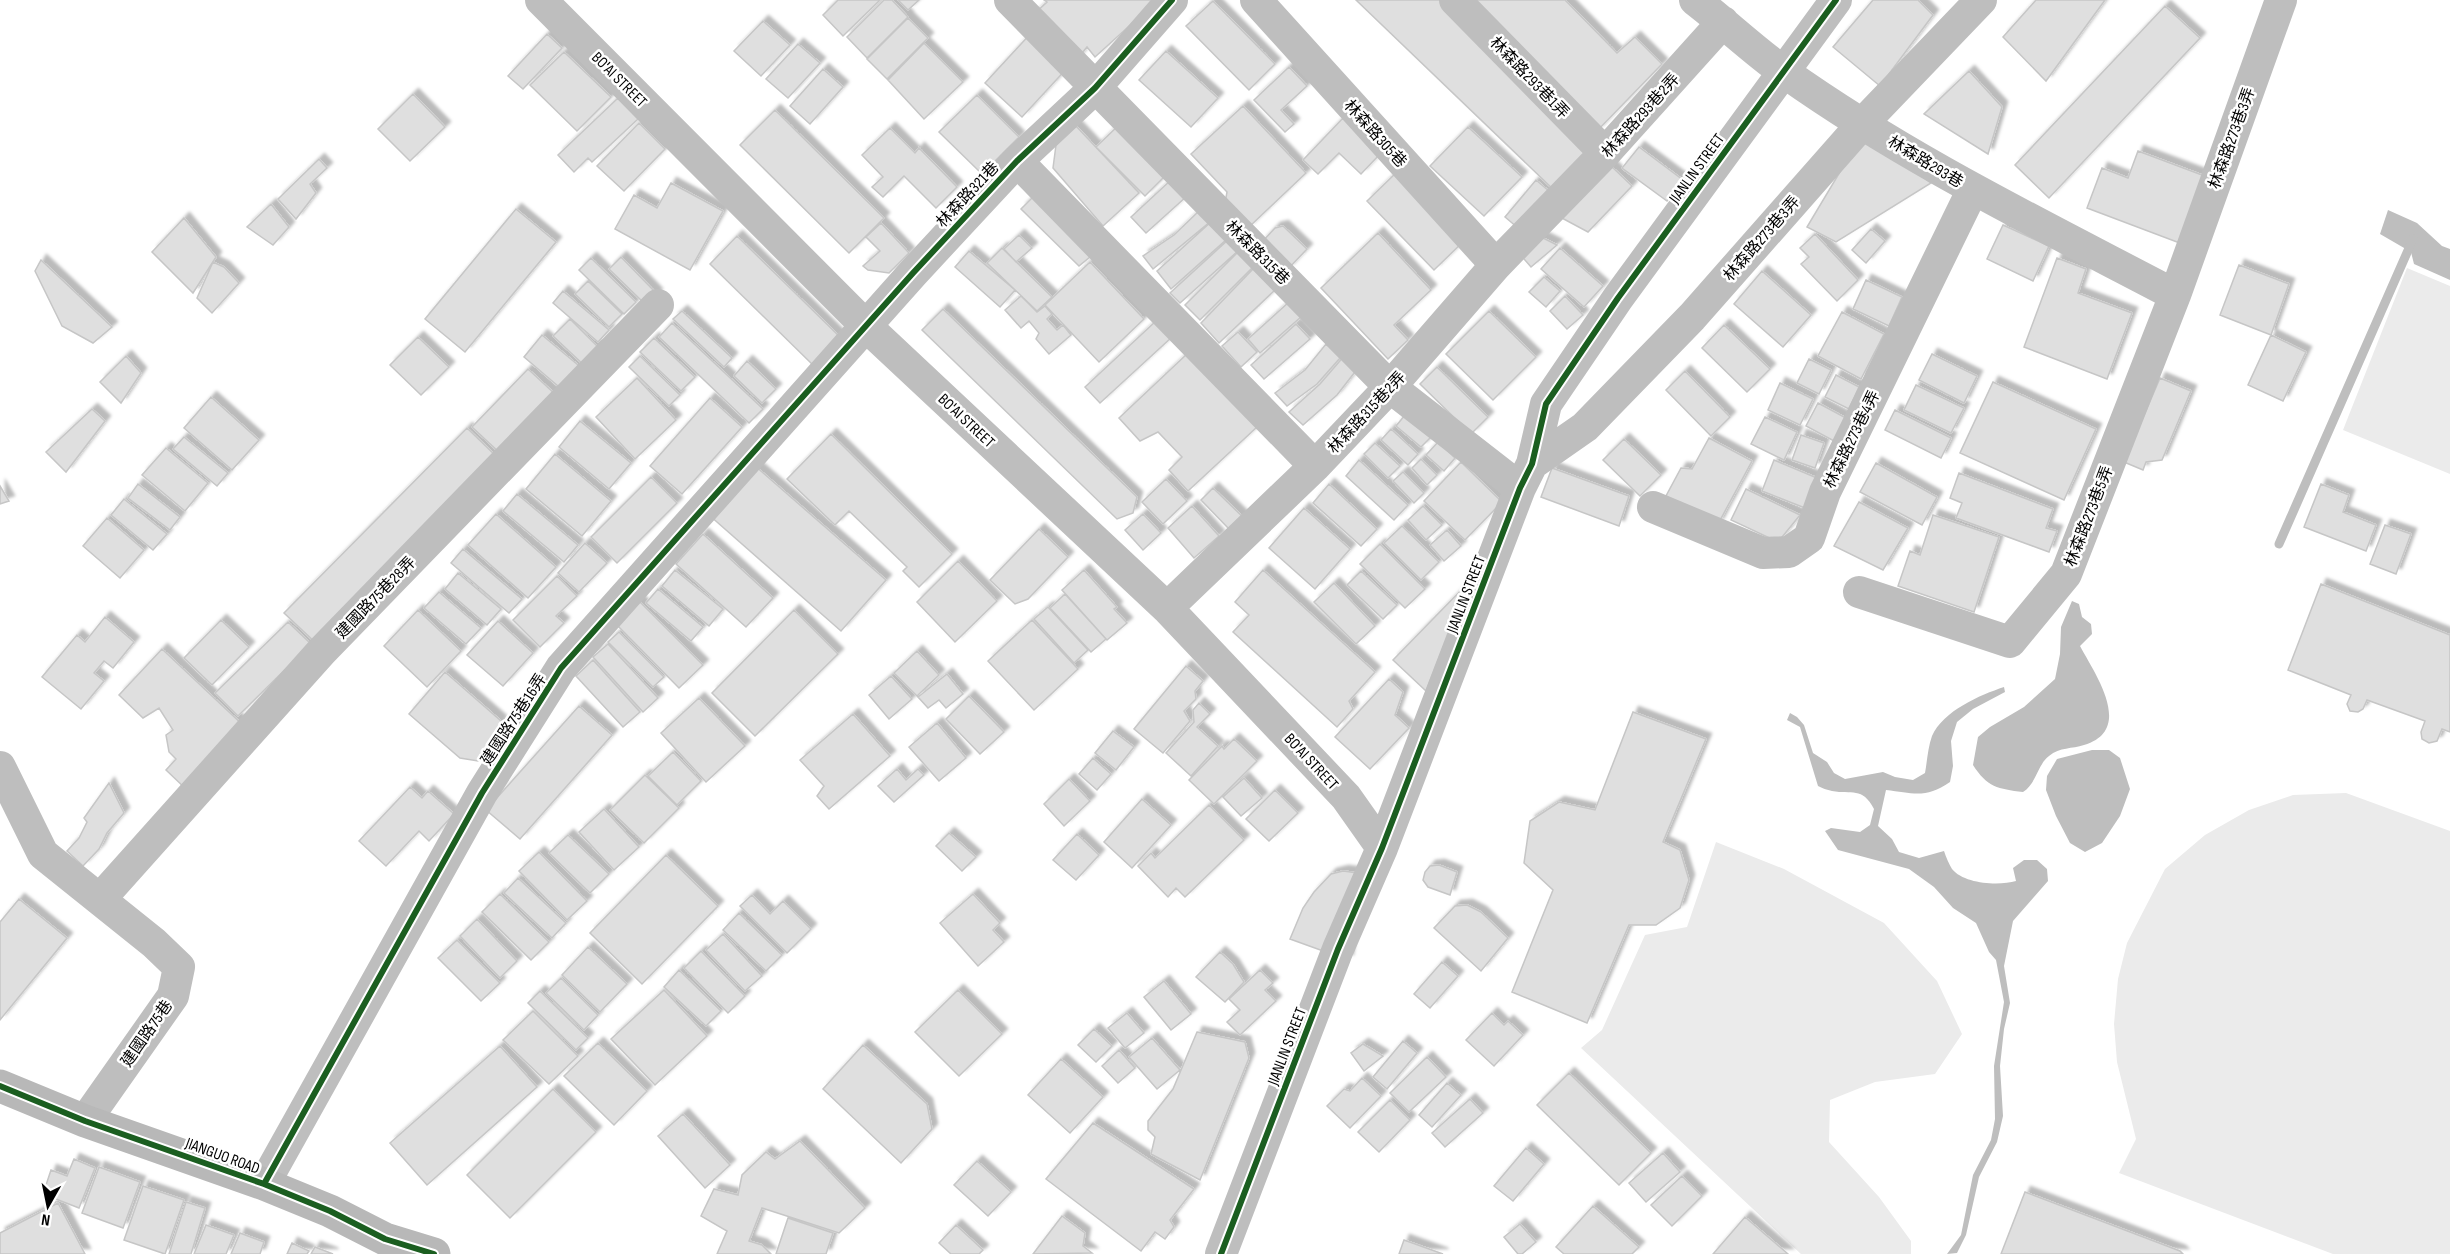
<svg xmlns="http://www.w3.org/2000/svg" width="2450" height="1254" viewBox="0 0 2450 1254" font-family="'Sofia Sans Condensed','Noto Sans TC',sans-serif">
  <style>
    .green { fill: #ebebeb }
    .water { fill: #bebebe }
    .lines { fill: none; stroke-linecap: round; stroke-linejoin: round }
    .stream { stroke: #bebebe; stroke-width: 9 }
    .building { fill: #dfdfdf; stroke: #c6c6c6; stroke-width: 1.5; filter: url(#shadow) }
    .street { stroke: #bebebe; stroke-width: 32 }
    .secondary { stroke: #b8b8b8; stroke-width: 33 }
    .cycleway-casing { stroke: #fff; stroke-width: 10 }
    .cycleway { stroke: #1b5e20; stroke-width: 6 }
    .labels { text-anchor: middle; stroke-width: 5; stroke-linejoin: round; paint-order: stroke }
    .street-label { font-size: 16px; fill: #000; stroke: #fff }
  </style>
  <defs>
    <filter id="shadow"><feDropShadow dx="5.5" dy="-5.5" stdDeviation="1.5" flood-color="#0004"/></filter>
  </defs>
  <rect width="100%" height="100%" fill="#fff"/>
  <path class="green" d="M2407 268 2450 286V474L2343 430Z
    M2346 793 2450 831V1254H2333L2119 1173 2136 1139 2117 1062 2114 1024 2118 979 2127 943 2165 869 2205 835 2249 810 2293 795Z
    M1716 842 1784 869 1884 923 1937 981 1962 1034 1935 1074 1875 1082 1830 1100 1829 1142 1879 1197 1911 1241V1254H1801L1581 1048 1602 1030 1645 935 1687 927Z"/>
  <path class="water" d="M2388 210 2417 223 2442 246 2450 249V280L2414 264 2411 252 2380 234Z
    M2072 601 2079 604 2082 617 2091 624 2092 634 2080 646C2095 674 2135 730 2084 745 2072 749 2060 747 2049 756 2037 765 2037 783 2023 792 1998 789 1987 787 1973 765L1978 737 1990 727 2024 707 2055 679 2060 654 2061 627Z
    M2004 687 2005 692 1973 709 1957 722 1951 741 1953 766 1950 782C1926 799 1913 793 1886 790L1878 826 1892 839 1899 852 1919 858 1944 851C1946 857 1949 864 1952 869 1964 884 1999 886 2016 881L2013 868 2024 860H2037L2047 869 2048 881 2013 921 2004 966 2010 1003 2004 1029 2000 1066 2003 1116 1997 1142 1979 1177 1966 1235 1957 1253 1947 1254 1961 1235 1973 1175 1991 1140 1995 1119 1994 1066 2004 1002 1996 960 1989 952 1976 923 1953 908 1934 887 1909 869 1838 850 1825 831 1831 828 1860 832 1870 825 1874 809C1862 786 1852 795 1832 791 1827 790 1822 788 1818 786L1800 727 1787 720 1790 713 1797 717 1804 725 1813 753 1827 762 1834 773 1845 779 1883 772 1895 777 1913 780 1925 773C1927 762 1928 747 1932 736 1943 711 1980 695 2004 687Z
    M2092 750H2109L2120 758 2130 789 2120 816 2102 843 2085 852 2070 843 2056 816 2046 790 2047 776 2057 759Z"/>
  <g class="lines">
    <path class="stream" d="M2279 544 2413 239"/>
  </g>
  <path class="building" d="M838 0H880L843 36 823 15Z
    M884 0H892L908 17 867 58 847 37Z
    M898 0H919L908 10Z
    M1044 0H1155L1138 18 1095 57 1087 47 1077 59 1034 14 1047 2Z
    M1356 0H1446L1594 152 1556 192Z
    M1468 0H1565L1617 53 1635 37 1662 64 1597 131Z
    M1873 0H1918L1933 15 1880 86 1833 47Z
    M2036 0H2105L2046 81 2003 37Z
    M1213 1 1275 64 1249 90 1186 26Z
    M2165 6 2200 38 2049 198 2015 165Z
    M908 18 928 38 887 79 867 59Z
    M763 21 790 45 761 76 734 51Z
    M1033 31 1070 65 1022 117 985 83Z
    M547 34 562 48 523 89 508 76Z
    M924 43 963 82 924 119 888 80Z
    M798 44 820 63 788 98 766 79Z
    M1166 51 1218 98 1191 127 1139 80Z
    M564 52 611 97 577 131 530 85Z
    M1289 67 1307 86 1281 110 1294 124 1285 132 1254 100Z
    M823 69 843 87 810 124 790 106Z
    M1969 71 2002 107 1988 154 1924 114Z
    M413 94 445 127 410 161 378 129Z
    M977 95 1019 137 982 174 939 132Z
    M618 98 638 119 592 162 588 158 574 172 558 155Z
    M1243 106 1306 173 1248 228 1225 203 1227 192 1191 154Z
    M775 110 884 218 849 253 740 145Z
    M1343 118 1380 154 1361 174 1339 153 1318 174 1303 160Z
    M639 123 665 149 624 191 597 166Z
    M1120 124 1168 173 1145 196 1096 147Z
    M1075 125 1139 193 1103 226 1053 168 1056 145Z
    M1468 127 1522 177 1484 216 1430 166Z
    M890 128 915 153 919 148 957 187 936 208 904 176 883 197 872 187 883 177 862 155Z
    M1862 135 1931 183 1836 242 1807 227Z
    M1639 147 1683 180 1667 201 1622 168Z
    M2138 151 2210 178 2185 245 2087 208 2102 168 2128 178Z
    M319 159 327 168 310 184 316 193 296 219 278 199Z
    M1610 165 1632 186 1588 232 1560 217Z
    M1399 170 1466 239 1434 270 1367 201Z
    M1172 179 1187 196 1146 233 1131 217Z
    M1536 180 1550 192 1518 228 1505 217Z
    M671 183 723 211 690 270 615 229 634 195 657 208Z
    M1039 191 1096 252 1079 266 1021 209Z
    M271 204 289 227 273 245 247 227Z
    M516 209 556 242 465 352 425 319Z
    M1201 209 1211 221 1153 269 1143 256 1174 235Z
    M184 218 216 257 193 293 152 252Z
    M1212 221 1227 239 1171 289 1157 271Z
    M881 223 909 253 889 273 868 270 863 266 880 251 866 237Z
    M2003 225 2049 246 2033 281 1987 259Z
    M1283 226 1307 249 1288 269 1261 243 1275 228Z
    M1871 229 1885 241 1866 263 1852 250Z
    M1378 233 1431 290 1394 325 1408 340 1388 359 1321 288Z
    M1815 234 1858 280 1837 301 1801 264 1809 257 1800 248Z
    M1019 235 1032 248 1016 262 1004 249Z
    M1537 235 1557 245 1531 267 1518 252Z
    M737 236 843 340 816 368 710 264Z
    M1229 239 1239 250 1180 303 1170 293Z
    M1002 248 1052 297 1037 311 987 263Z
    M1560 248 1603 286 1584 307 1541 269Z
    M1240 250 1255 265 1200 320 1185 305Z
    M969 251 1015 290 1000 307 955 267Z
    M621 257 657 294 646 305 609 269Z
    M591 258 636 302 624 314 579 270Z
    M2057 258 2086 269 2078 293 2132 313 2107 379 2024 347Z
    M41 260 112 327 93 343 62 326 35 271Z
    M213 262 224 267 239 283 212 313 197 298Z
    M1090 262 1144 319 1099 362 1045 305Z
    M2239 265 2289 284 2271 335 2220 315Z
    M1254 268 1275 290 1219 343 1201 323Z
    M1762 271 1811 315 1783 347 1734 304Z
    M1544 277 1560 291 1546 307 1529 292Z
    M1866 280 1902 297 1889 326 1853 309Z
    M588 281 622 314 609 327 575 294Z
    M563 291 609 330 598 342 553 303Z
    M1021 296 1037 312 1045 306 1052 314 1047 319 1057 330 1063 325 1071 335 1049 354 1036 339 1039 333 1029 321 1021 328 1005 310Z
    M1565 296 1583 315 1567 329 1550 311Z
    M1289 302 1302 316 1260 353 1248 339Z
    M943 309 1137 497 1133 513 1117 519 922 330Z
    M682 311 732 358 724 367 673 319Z
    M1489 311 1536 357 1493 400 1446 354Z
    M1842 312 1884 334 1861 379 1818 356Z
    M570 319 603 352 587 368 553 336Z
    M1156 321 1172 337 1100 403 1085 387Z
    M672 323 763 409 749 423 659 337Z
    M1296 324 1310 339 1264 379 1251 365Z
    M1724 325 1770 369 1747 392 1702 348Z
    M1238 332 1257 352 1241 367 1222 346Z
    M542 335 584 370 565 392 524 357Z
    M2271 335 2306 352 2283 401 2248 385Z
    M418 337 449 367 421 395 390 365Z
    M654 338 695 377 681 391 640 352Z
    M1326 344 1340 358 1317 384 1287 406 1275 393 1305 370Z
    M1188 353 1257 427 1188 491 1169 470 1182 457 1158 432 1140 441 1119 418Z
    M1932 354 1977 376 1964 403 1919 380Z
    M1345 355 1358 368 1337 395 1303 425 1289 412 1320 384Z
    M126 356 141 373 121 403 100 382Z
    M640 356 680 395 669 406 629 367Z
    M1809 359 1831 370 1819 394 1797 383Z
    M747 361 776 389 762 403 734 376Z
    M1437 367 1488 417 1471 434 1420 384Z
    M528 369 557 396 501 454 472 427Z
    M1685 371 1730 417 1711 436 1666 390Z
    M1836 375 1859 387 1849 409 1825 397Z
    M637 378 676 420 635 459 596 417Z
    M2160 378 2191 391 2162 460 2146 462 2143 470 2124 462Z
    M1993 382 2096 429 2064 500 1960 453Z
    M1780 383 1813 399 1800 425 1768 410Z
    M1916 385 1964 408 1951 433 1904 410Z
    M211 397 259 440 232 470 184 428Z
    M710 398 742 427 682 494 650 466Z
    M1818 403 1846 418 1834 441 1806 426Z
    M92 409 105 421 66 472 46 452Z
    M1895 410 1951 438 1941 458 1885 430Z
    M1405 415 1431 437 1421 447 1396 426Z
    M1765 417 1797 432 1784 460 1751 444Z
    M580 421 631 463 609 489 559 447Z
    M467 428 499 459 317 644 284 613Z
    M1391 429 1418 454 1408 465 1381 440Z
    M831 434 952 554 919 587 903 571 907 567 849 511 835 525 787 479Z
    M1801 435 1824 443 1815 468 1792 460Z
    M184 437 228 473 217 486 173 449Z
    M1709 438 1752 461 1718 524 1666 496 1681 468 1692 469Z
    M1624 439 1661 475 1640 496 1603 460Z
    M1438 442 1455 458 1444 471 1426 455Z
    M1375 443 1400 466 1388 478 1364 454Z
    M166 448 208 483 185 511 142 475Z
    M555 454 611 501 582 536 526 489Z
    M1421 459 1437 475 1427 485 1412 468Z
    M1359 460 1408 505 1394 520 1346 476Z
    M1774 460 1817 478 1805 508 1762 491Z
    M1461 462 1502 502 1465 540 1424 501Z
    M1876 463 1937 497 1922 525 1860 492Z
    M754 465 886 580 841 631 709 515Z
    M1552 468 1629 496 1619 526 1541 497Z
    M1403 472 1424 493 1414 503 1393 481Z
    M1959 473 2053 509 2046 528 2057 531 2049 552 1956 518 1962 503 1950 498Z
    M651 477 677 503 617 563 591 537Z
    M1166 479 1187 501 1163 524 1142 502Z
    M138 484 180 517 170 530 128 498Z
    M1329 484 1377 529 1361 546 1313 503Z
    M2321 484 2349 495 2343 512 2376 525 2366 551 2304 527Z
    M0 486 9 501 0 504Z
    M1213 488 1249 523 1231 531 1201 500Z
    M1746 489 1800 515 1778 542 1731 520Z
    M517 494 578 545 564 562 503 511Z
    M124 499 167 534 153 550 111 515Z
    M1859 502 1908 528 1883 570 1834 546Z
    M1192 506 1219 536 1194 558 1168 528Z
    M1423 506 1442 525 1426 540 1408 520Z
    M1304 508 1350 549 1315 589 1269 548Z
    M496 514 556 567 528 598 468 545Z
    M1143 514 1161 533 1143 550 1125 530Z
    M1933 515 1999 537 1974 612 1898 586 1910 551 1920 555Z
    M107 518 144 550 120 578 83 546Z
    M2385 525 2411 534 2396 574 2370 564Z
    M1402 526 1439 562 1421 580 1384 543Z
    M1039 529 1068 557 1028 599 1015 604 990 580Z
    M1447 530 1461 546 1444 561 1430 545Z
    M703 534 773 598 746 627 676 564Z
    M585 543 607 563 579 592 558 573Z
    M1380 544 1425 589 1405 608 1360 564Z
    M463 549 522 599 509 613 451 563Z
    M958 561 997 601 955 642 917 602Z
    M675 570 723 609 709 626 662 586Z
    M1084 570 1117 607 1114 609 1127 623 1107 640 1062 590Z
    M1263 570 1375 672 1349 701 1353 709 1337 727 1233 632 1249 615 1235 602Z
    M1361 571 1397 605 1383 619 1347 585Z
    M458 573 501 609 487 625 445 589Z
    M557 576 577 596 556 616 564 623 540 647 513 620Z
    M1469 582 1426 691 1393 660Z
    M1334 583 1375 626 1356 644 1314 602Z
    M2321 584 2450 635V732L2442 729 2437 741 2429 743 2422 739 2421 732 2425 721 2367 700 2363 709 2358 712 2350 711 2347 704 2351 695 2288 670Z
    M658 589 703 627 691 641 646 603Z
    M439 592 481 628 466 644 424 608Z
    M1065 594 1106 639 1091 652 1050 608Z
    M637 599 703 665 679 688 614 622Z
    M1048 607 1088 650 1074 663 1034 619Z
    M418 610 461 651 427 687 384 646Z
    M794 610 838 654 755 736 712 693Z
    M105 617 134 642 113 668 104 661 94 673 104 681 81 709 42 677 77 635 85 642Z
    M221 620 249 647 212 685 184 658Z
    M1032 620 1078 669 1034 710 988 661Z
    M498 621 533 653 503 686 467 655Z
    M288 622 311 644 238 716 215 693Z
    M619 632 664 677 653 687 608 642Z
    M608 644 658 698 643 712 593 657Z
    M162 649 246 728 187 790 166 770 176 759 169 752 166 735 173 730 159 708 143 718 119 695Z
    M917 651 939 675 917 696 894 673Z
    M593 660 640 712 623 727 576 676Z
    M1186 666 1203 681 1195 691 1196 699 1184 711 1190 721 1163 753 1134 729Z
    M445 672 501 721 489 750 478 761 460 758 409 714Z
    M947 674 963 694 946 708 939 700 928 708 918 697Z
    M891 676 912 699 889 719 869 695Z
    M1389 679 1403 692 1395 715 1409 728 1370 769 1335 737Z
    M969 696 1004 732 980 754 946 719Z
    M699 698 745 746 706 782 661 733Z
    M1199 703 1210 714 1197 727 1218 746 1191 776 1166 753 1194 722 1193 710Z
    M579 706 612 735 520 839 486 810Z
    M1633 712 1706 739 1663 842 1680 850 1689 880 1680 908 1656 925H1629L1587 1023 1512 992 1553 890 1524 863 1530 821 1559 802 1595 810Z
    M853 714 890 756 829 809 817 796 824 786 800 760Z
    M937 723 966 758 939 781 909 747Z
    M1113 731 1134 747 1116 770 1095 753Z
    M1234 739 1257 761 1214 804 1189 780 1222 746 1224 749Z
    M673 752 701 781 677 805 648 776Z
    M1093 758 1111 774 1097 790 1079 774Z
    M897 769 906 780 918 769 924 775 894 802 878 786Z
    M645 775 679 808 644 843 610 810Z
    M1244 778 1262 798 1241 816 1223 797Z
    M1069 779 1090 801 1064 826 1044 804Z
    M109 783 124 813 107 833 99 849 83 866 67 851 79 838 87 822 84 818Z
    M410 787 422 798 428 791 454 814 429 841 419 831 386 866 359 841Z
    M1275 790 1298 813 1269 841 1246 819Z
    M1142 799 1171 825 1132 868 1104 842Z
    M1209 805 1244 840 1185 897 1176 888 1168 897 1138 866 1151 853 1155 858Z
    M604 809 639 847 614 870 579 832Z
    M949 833 976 857 962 871 936 846Z
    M1077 834 1099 855 1076 880 1053 860Z
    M568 835 609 874 590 893 549 853Z
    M539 852 587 901 567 920 519 871Z
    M666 855 718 906 642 984 590 933Z
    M1439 865 1457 872 1450 895 1428 887 1423 880 1425 872 1430 866Z
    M1343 871 1358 873 1348 960 1290 939 1303 908 1314 892 1331 874Z
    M518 878 566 923 552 938 504 893Z
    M500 894 549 942 531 960 482 912Z
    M973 894 1000 923 993 930 1004 942 978 966 940 923Z
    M752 895 770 914 783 901 811 929 787 953 740 906Z
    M19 899 67 938 0 1020V922Z
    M1467 905 1481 912 1508 938 1481 971 1434 928 1455 906Z
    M739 913 782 955 766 971 723 930Z
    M477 919 517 961 500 978 460 936Z
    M723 934 762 976 745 991 706 950Z
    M457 940 500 983 481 1001 438 958Z
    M588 947 627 984 600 1012 562 975Z
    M701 951 745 996 728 1013 684 968Z
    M1220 952 1233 964 1244 982 1225 1002 1196 977Z
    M1442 962 1458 976 1430 1008 1414 994Z
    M679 970 721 1011 706 1026 664 987Z
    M1260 970 1273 983 1265 990 1276 1001 1240 1035 1227 1022 1240 1010 1229 999Z
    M561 978 598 1015 584 1030 546 993Z
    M1164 981 1191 1014 1171 1030 1144 997Z
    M664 990 707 1036 655 1085 611 1039Z
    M958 990 1002 1034 959 1076 915 1032Z
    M540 991 588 1038 576 1050 528 1003Z
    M533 1011 578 1056 549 1084 503 1040Z
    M1127 1013 1144 1033 1125 1048 1108 1028Z
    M1492 1013 1504 1025 1508 1021 1523 1035 1494 1066 1466 1040Z
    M1094 1029 1112 1046 1096 1062 1078 1045Z
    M1197 1032 1245 1042 1249 1058 1200 1180 1151 1154 1155 1137 1148 1130V1121L1173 1089Z
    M1152 1038 1180 1070 1157 1089 1129 1057Z
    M1403 1041 1417 1053 1387 1089 1373 1077Z
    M598 1043 647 1091 614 1125 564 1076Z
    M1363 1044 1383 1056 1364 1071 1351 1053Z
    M863 1045 927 1104 932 1129 901 1163 823 1089Z
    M500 1046 537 1087 427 1185 390 1143Z
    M1119 1050 1135 1068 1118 1083 1102 1066Z
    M1427 1057 1446 1077 1409 1112 1390 1093Z
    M1061 1059 1103 1097 1070 1133 1028 1095Z
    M1569 1073 1651 1153 1619 1185 1537 1105Z
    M1362 1078 1381 1096 1350 1128 1327 1106 1344 1089 1350 1091Z
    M1447 1083 1461 1095 1432 1127 1419 1115Z
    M553 1089 596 1132 510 1218 467 1175Z
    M1470 1099 1483 1113 1445 1147 1432 1133Z
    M1390 1100 1410 1120 1379 1152 1358 1132Z
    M683 1114 730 1165 705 1188 658 1136Z
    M1093 1123 1194 1189 1170 1220 1174 1227 1165 1239 1155 1232 1141 1251 1046 1179Z
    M800 1141 865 1208 839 1233 762 1208 749 1241 762 1245 771 1254H717L727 1231 701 1216 714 1189 738 1195 742 1175 766 1152 775 1159Z
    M1526 1148 1544 1164 1513 1201 1494 1186Z
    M1663 1153 1680 1172 1646 1202 1629 1183Z
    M74 1159 95 1168 79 1208 43 1194 51 1170 67 1176Z
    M977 1161 1011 1192 988 1216 954 1185Z
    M99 1167 140 1182 123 1228 82 1213Z
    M1682 1176 1702 1196 1672 1226 1651 1205Z
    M143 1186 184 1200 165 1254 124 1240Z
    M2025 1192 2180 1251 2183 1254H2001Z
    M186 1202 205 1208 191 1254H169Z
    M58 1203 85 1254H0V1233Z
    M1593 1206 1639 1247 1632 1254H1564L1556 1247Z
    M1062 1216 1085 1233 1083 1246 1092 1253 1033 1254Z
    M1745 1217 1788 1254H1713Z
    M788 1218 833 1233 826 1254H776Z
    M1520 1224 1536 1242 1522 1254H1518L1504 1237Z
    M206 1225 234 1235 226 1254H194Z
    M956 1225 983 1250 979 1254H951L939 1243Z
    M240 1233 264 1242 260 1254H231Z
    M1404 1240 1443 1254H1399Z
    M292 1243 309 1251 307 1254H287Z
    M315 1247 333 1254H311Z"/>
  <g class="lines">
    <path class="street" d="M541 0 867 327 1167 608 1346 797 1382 848
      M1010 0 1390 387 1520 488
      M1256 0 1496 265
      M1455 0 1605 153
      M1695 0C1725 23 1753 50 1784 72 1906 159 2042 225 2175 295
      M1017 161 1315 466
      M1532 464 1585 427 1692 317 1863 123 1981 0
      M1653 507 1763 553 1789 552 1809 538 1825 492 1973 189
      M1859 592 2010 642 2066 574 2175 295 2281 0
      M1167 608 1315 466 1390 387 1496 265 1605 153 1723 22
      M0 767 43 854 154 943 179 967 173 996 85 1121
      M101 898 322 651 658 305
      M264 1184 482 793 561 668 913 273 1017 161 1095 88 1172 0
      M1221 1254 1338 949 1382 848 1520 488 1532 464 1546 404 1618 298 1836 0"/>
    <path class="secondary" d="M0 1086 85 1121 264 1184 330 1211 385 1239 434 1254"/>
    <g class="cycleway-casing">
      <path id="cycleway" d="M0 1086 85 1121 264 1184 330 1211 385 1239 434 1254
        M264 1184 482 793 561 668 913 273 1017 161 1095 88 1172 0
        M1221 1254 1338 949 1382 848 1520 488 1532 464 1546 404 1618 298 1836 0"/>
    </g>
    <use href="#cycleway" class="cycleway"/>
  </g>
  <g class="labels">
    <g class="street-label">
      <text transform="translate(1530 77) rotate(46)" y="6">林森路293巷1弄</text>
      <text transform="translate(620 79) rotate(45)" y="6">BO'AI STREET</text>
      <text transform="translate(1640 115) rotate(-48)" y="6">林森路293巷2弄</text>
      <text transform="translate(1376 133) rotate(48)" y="6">林森路305巷</text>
      <text transform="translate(2231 138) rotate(-70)" y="6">林森路273巷3弄</text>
      <text transform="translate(1926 161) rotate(31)" y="6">林森路293巷</text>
      <text transform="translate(1696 168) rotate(-54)" y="6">JIANLIN STREET</text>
      <text transform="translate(967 194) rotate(-47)" y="6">林森路321巷</text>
      <text transform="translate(1761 238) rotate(-49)" y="6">林森路273巷3弄</text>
      <text transform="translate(1258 252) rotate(45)" y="6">林森路315巷</text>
      <text transform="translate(1366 412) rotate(-47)" y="6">林森路315巷2弄</text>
      <text transform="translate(967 420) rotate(43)" y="6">BO'AI STREET</text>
      <text transform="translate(1851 439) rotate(-64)" y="6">林森路273巷4弄</text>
      <text transform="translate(2088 516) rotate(-69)" y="6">林森路273巷5弄</text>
      <text transform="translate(1465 594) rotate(-69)" y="6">JIANLIN STREET</text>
      <text transform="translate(375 597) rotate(-46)" y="6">建國路75巷28弄</text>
      <text transform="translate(513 719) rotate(-57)" y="6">建國路75巷16弄</text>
      <text transform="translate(1312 761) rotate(47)" y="6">BO'AI STREET</text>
      <text transform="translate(146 1033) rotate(-55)" y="6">建國路75巷</text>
      <text transform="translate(1286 1046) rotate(-69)" y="6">JIANLIN STREET</text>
      <text transform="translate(223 1155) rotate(20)" y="6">JIANGUO ROAD</text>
    </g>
  </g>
  <g transform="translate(48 1206) rotate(189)" stroke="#ffffff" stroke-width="4.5" paint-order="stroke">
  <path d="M0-4.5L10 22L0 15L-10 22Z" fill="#000000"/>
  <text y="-9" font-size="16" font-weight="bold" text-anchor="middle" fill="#000000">N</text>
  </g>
</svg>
